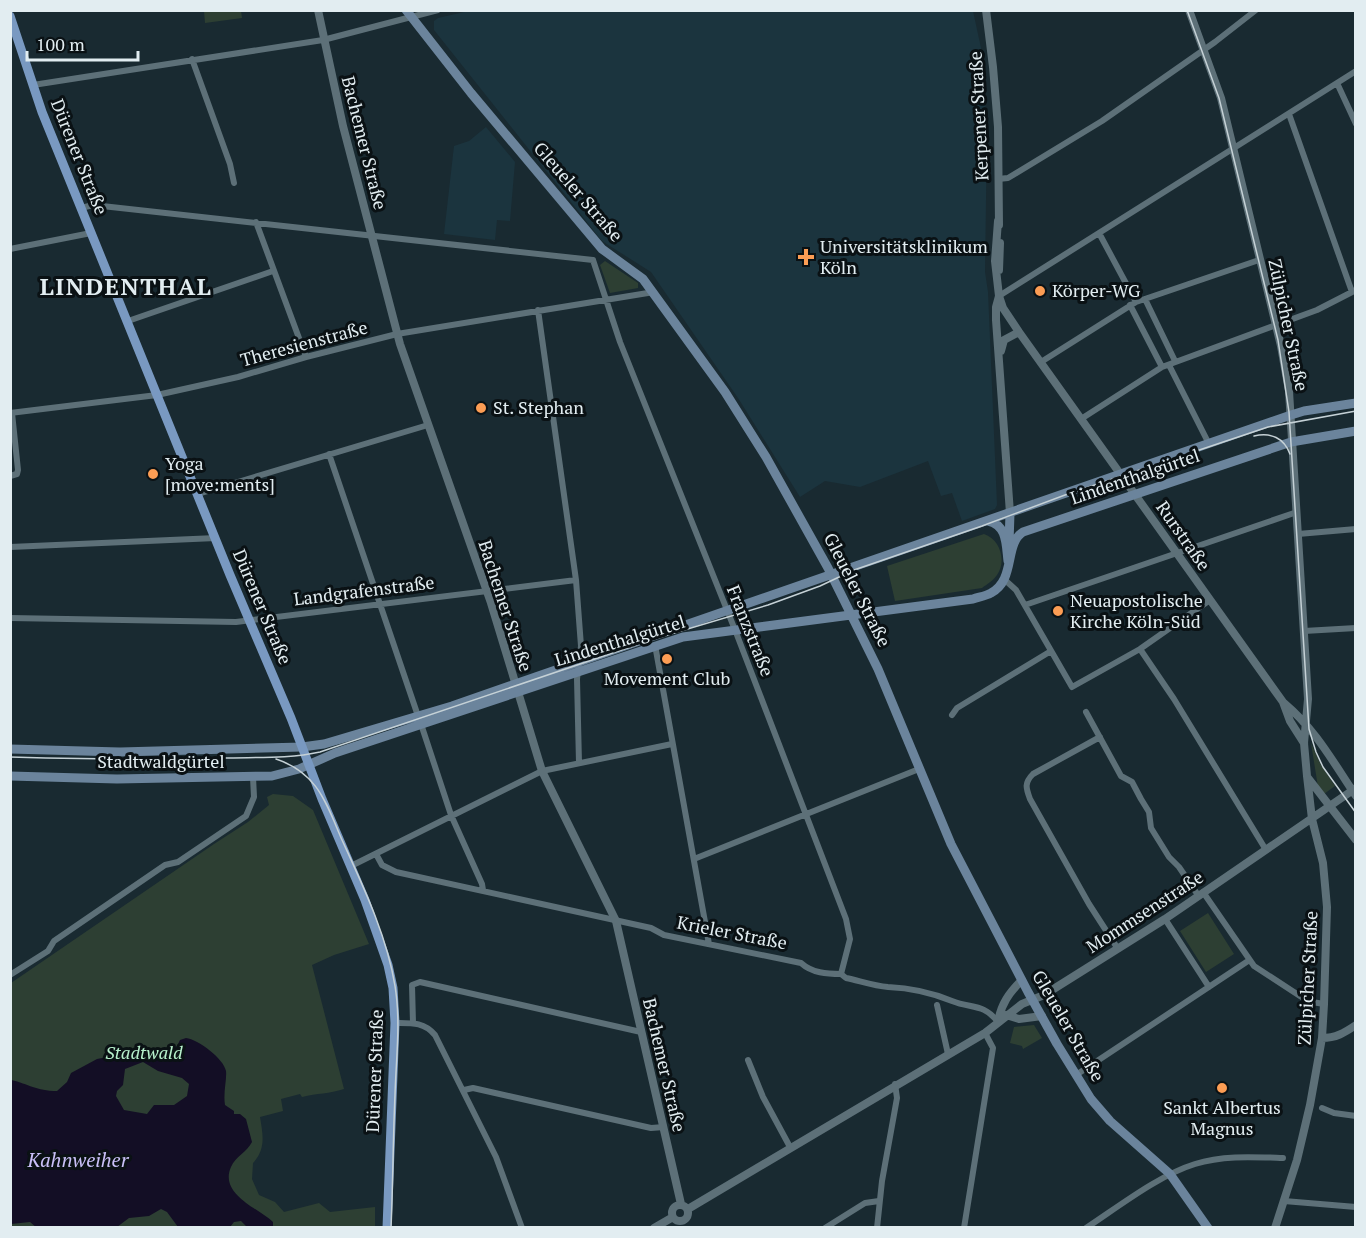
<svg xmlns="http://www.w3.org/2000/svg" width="1366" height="1238" viewBox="0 0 1366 1238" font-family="'PT Serif',serif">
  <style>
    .built { fill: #1b343e }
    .green { fill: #2d3f33 }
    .water { fill: #130e25; fill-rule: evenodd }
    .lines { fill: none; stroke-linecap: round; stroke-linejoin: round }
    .minor { stroke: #5d7078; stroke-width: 6 }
    .tertiary { stroke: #5d7078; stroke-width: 8 }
    .secondary { stroke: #6b849c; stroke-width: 9 }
    .primary { stroke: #7999c1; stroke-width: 9 }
    .tram { stroke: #c5d1d6; stroke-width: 1.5 }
    .poi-dot { fill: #fc9d54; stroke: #0a1114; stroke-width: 2 }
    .labels { text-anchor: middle; stroke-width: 6; stroke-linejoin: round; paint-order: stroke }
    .street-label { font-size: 18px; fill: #e2edf1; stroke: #0a1114 }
    .poi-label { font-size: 18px; fill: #e2edf1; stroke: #0a1114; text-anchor: start }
    .park-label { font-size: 18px; font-style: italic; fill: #b7f0cc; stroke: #0a1114 }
    .water-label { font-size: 20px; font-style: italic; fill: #c9c0f7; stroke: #0a1114 }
    .district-label { font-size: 24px; font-weight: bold; letter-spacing: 1.5px; fill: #e2edf1; stroke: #0a1114 }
  </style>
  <rect width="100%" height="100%" fill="#192a31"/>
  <path class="built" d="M473 10 973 11 981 48 987 128 985 272 988 292 997 505 995 509 962 521 952 493 941 496 928 461 860 487 825 481 800 497 738 398 651 272 602 241 434 30V21L438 18Z
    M486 127 515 162 510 221 497 220 495 240 444 234 454 146 469 141Z"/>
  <path class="green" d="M204 11H241L242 18 205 23Z
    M605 261 638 283V288L610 293 600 265Z
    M984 534C1000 539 1007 561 997 575 993 581 987 584 982 588L895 601 887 566Z
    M1311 743 1321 765 1335 786 1324 794 1318 787Z
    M273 794 293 796 313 810 369 944 334 955 312 965 344 1089C329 1094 317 1093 302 1097L300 1094 281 1099 283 1111 260 1117C263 1135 266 1149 253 1163L252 1179 259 1195 275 1202 284 1212 319 1203 330 1212 375 1207V1227L11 1228V983L214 844 248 822 269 805 267 797Z
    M1208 913 1234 954 1206 972 1180 931Z
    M1034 1025 1042 1038 1023 1049 1022 1046 1010 1043 1014 1027Z"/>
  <path class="water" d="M186 1038C198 1039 224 1059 226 1071 227 1079 223 1093 225 1105L234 1111V1114H240L246 1119 252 1142C247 1152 235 1157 231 1167 219 1194 258 1208 273 1222V1227H247L241 1221 234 1222 230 1227H178L167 1212 161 1209 149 1216 129 1218 117 1227 37 1228 30 1222 11 1224V1080C29 1084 36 1091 57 1091L67 1082 71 1073 97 1059 113 1056 131 1058 142 1055 151 1050 166 1054 177 1046 180 1040ZM143 1062 158 1071 182 1078 189 1084 187 1096 174 1105H154L147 1114 124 1110 116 1096 117 1091 123 1085 125 1069Z"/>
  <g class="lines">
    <path class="minor" d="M192 59 230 164 234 183
      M1337 83 1356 124
      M33 85 323 40 438 10
      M1289 114 1352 292
      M998 179 1008 178 1102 121 1215 42 1256 10
      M81 208 93 205 593 260
      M256 222 306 357
      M1099 233 1136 302
      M10 249 91 233
      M593 260 620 342 737 635 846 919 850 939 841 974
      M999 296 1356 71
      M1145 299 1175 361
      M1130 305 1162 367
      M538 310 576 580 581 646 577 679 579 763
      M128 321 273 271
      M1041 362 1136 302 1259 260
      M1169 365 1209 444
      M10 413 157 395 238 377 306 357 397 334 654 292
      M1081 419 1162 367 1317 310 1356 290
      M329 454 418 716
      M10 476 17 474 18 470 12 413
      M198 494 428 425
      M1298 534 1356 529
      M10 547 216 538
      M1005 580 1016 590 1072 687 1140 649 1210 600
      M1025 605 1297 512
      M10 618 236 622 576 580
      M1304 631 1356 628
      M655 645 709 944
      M1140 649 1174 699 1266 850
      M1086 712 1121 776 1132 782 1141 799 1149 812 1151 828 1169 857 1179 867 1198 895
      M952 715 957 708 1051 651
      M421 724 451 815 482 884 483 890
      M1100 737 1033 774C1024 783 1026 788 1030 799L1089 904 1118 949
      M376 854 382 865 396 872 651 928 664 935 801 963C812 973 827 974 841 974L846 978C860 981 874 986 888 987 912 988 930 992 952 1001 972 1009 983 1003 998 1022
      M694 859 919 769
      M351 866 542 771 672 744
      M1203 892 1254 966 1300 996 1312 1002 1324 1004
      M1165 919 1209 987
      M10 975 48 951 54 941 165 865 178 862 246 816 254 797 253 777
      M937 1005 948 1054
      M395 1023C412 1023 424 1022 435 1035L496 1157 522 1228
      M413 1023 412 985 420 982 641 1032
      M748 1060 763 1097 790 1147
      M1076 1075 1248 961
      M464 1090 473 1088 651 1128 664 1127
      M1322 1108 1334 1113 1356 1116
      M1284 1201 1356 1207
      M825 1228 865 1203 879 1201
      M877 1228 882 1181 897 1098 895 1084
      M964 1228 993 1048 985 1033
      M1086 1228C1118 1207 1159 1175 1195 1164 1223 1155 1254 1157 1283 1158"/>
    <path class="tertiary" d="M318 10 343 126 400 344 491 603 542 771 616 921 681 1204
      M986 10 993 67 998 127 999 225
      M1189 10 1221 98 1281 346 1289 391 1308 699 1304 743 1307 776 1312 819 1323 863 1327 907 1324 1004 1322 1038 1310 1105 1297 1160 1275 1228
      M998 221 995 261 999 296 996 307V320L1010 513
      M999 270 1000 243
      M999 296 1003 308 1019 332 1283 702 1290 721 1304 743
      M1001 351 1004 340 1019 332
      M1284 703C1316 730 1333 762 1356 796
      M1308 778 1356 840
      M1006 1015 1019 1019 1042 1016
      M998 1022C1001 1004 1009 993 1022 980
      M1322 1038C1336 1038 1344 1033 1356 1025
      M672 1213a8 8 0 1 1 16 0a8 8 0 1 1-16 0Z
      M688 1209 985 1033 1022 1004 1044 995 1165 919 1356 788
      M654 1228 673 1217"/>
    <path class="secondary" d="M406 10 471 93 602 249 643 279 725 392 766 457 828 568 878 669 951 844 1028 992 1057 1044 1091 1099 1110 1121 1170 1174 1208 1228
      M988 521C1007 525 1006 544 1008 561
      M1009 543 1010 513
      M10 749 120 752 302 747 324 744 452 706 1291 415 1304 411 1356 403
      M10 776 117 779 272 776 299 769 335 753 683 637 973 599C979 597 986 596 991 593 1016 580 1004 544 1023 532L1291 442 1356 431"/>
    <path class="primary" d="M10 16 42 112 230 575 291 718 322 799 365 900 388 965 393 988 395 1023 387 1228"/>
    <path class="tram" d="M1187 10 1219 98 1278 340 1289 412 1309 729 1316 752 1323 767 1356 813
      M1254 436C1271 432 1284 438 1290 454
      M10 757C82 759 152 760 223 758 256 757 289 759 320 752L654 639 768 605 820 586 854 570 982 526 1065 495 1268 427 1356 411
      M276 759C318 773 326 803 342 840 363 886 387 936 395 986 401 1022 396 1059 395 1095 393 1139 393 1183 391 1228"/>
  </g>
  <g class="poi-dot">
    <path d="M803 248h6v6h6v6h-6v6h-6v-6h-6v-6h6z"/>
    <circle cx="1040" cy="291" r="6"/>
    <circle cx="481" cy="408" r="6"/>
    <circle cx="153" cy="474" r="6"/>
    <circle cx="1058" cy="611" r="6"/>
    <circle cx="667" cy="659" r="6"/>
    <circle cx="1222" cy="1088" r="6"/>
  </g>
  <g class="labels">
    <g class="street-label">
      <text transform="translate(979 116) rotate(-93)" y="6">Kerpener Straße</text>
      <text transform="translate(364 143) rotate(76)" y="6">Bachemer Straße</text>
      <text transform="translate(79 157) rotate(68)" y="6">Dürener Straße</text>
      <text transform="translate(578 192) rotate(49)" y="6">Gleueler Straße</text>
      <text transform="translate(1288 325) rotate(78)" y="6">Zülpicher Straße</text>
      <text transform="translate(304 344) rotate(-15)" y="6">Theresienstraße</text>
      <text transform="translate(1135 477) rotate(-19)" y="6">Lindenthalgürtel</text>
      <text transform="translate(1183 536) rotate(55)" y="6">Rurstraße</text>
      <text transform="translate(857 590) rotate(63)" y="6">Gleueler Straße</text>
      <text transform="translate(364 591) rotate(-7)" y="6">Landgrafenstraße</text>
      <text transform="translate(505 606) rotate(72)" y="6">Bachemer Straße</text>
      <text transform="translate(262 607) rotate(67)" y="6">Dürener Straße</text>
      <text transform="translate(750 631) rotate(68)" y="6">Franzstraße</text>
      <text transform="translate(620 641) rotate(-17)" y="6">Lindenthalgürtel</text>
      <text x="161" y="768">Stadtwaldgürtel</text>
      <text transform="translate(1145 912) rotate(-33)" y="6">Mommsenstraße</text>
      <text transform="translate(732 933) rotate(11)" y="6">Krieler Straße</text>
      <text transform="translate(1308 978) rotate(-87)" y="6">Zülpicher Straße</text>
      <text transform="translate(1068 1026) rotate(60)" y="6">Gleueler Straße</text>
      <text transform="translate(664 1065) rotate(77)" y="6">Bachemer Straße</text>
      <text transform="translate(375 1071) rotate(-88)" y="6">Dürener Straße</text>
    </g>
    <g class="poi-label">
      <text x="820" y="253">Universitätsklinikum<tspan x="820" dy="21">Köln</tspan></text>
      <text x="1052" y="297">Körper-WG</text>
      <text x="493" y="414">St. Stephan</text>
      <text x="165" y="470">Yoga<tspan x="165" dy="21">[move:ments]</tspan></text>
      <text x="1070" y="607">Neuapostolische<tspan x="1070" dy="21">Kirche Köln-Süd</tspan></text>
      <text x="667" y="685" text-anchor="middle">Movement Club</text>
      <text x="1222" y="1114" text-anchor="middle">Sankt Albertus<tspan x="1222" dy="21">Magnus</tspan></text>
    </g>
    <g class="park-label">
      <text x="144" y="1059">Stadtwald</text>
    </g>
    <g class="water-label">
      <text x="78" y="1167">Kahnweiher</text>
    </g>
    <g class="district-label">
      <text x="126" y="295">LINDENTHAL</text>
    </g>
  </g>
  <rect width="1366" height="1238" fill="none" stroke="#e2edf1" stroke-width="24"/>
  <path d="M27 51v9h111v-9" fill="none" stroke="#e2edf1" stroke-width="3"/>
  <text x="36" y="51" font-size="18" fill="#e2edf1" stroke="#0a1114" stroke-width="4.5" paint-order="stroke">100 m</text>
</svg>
